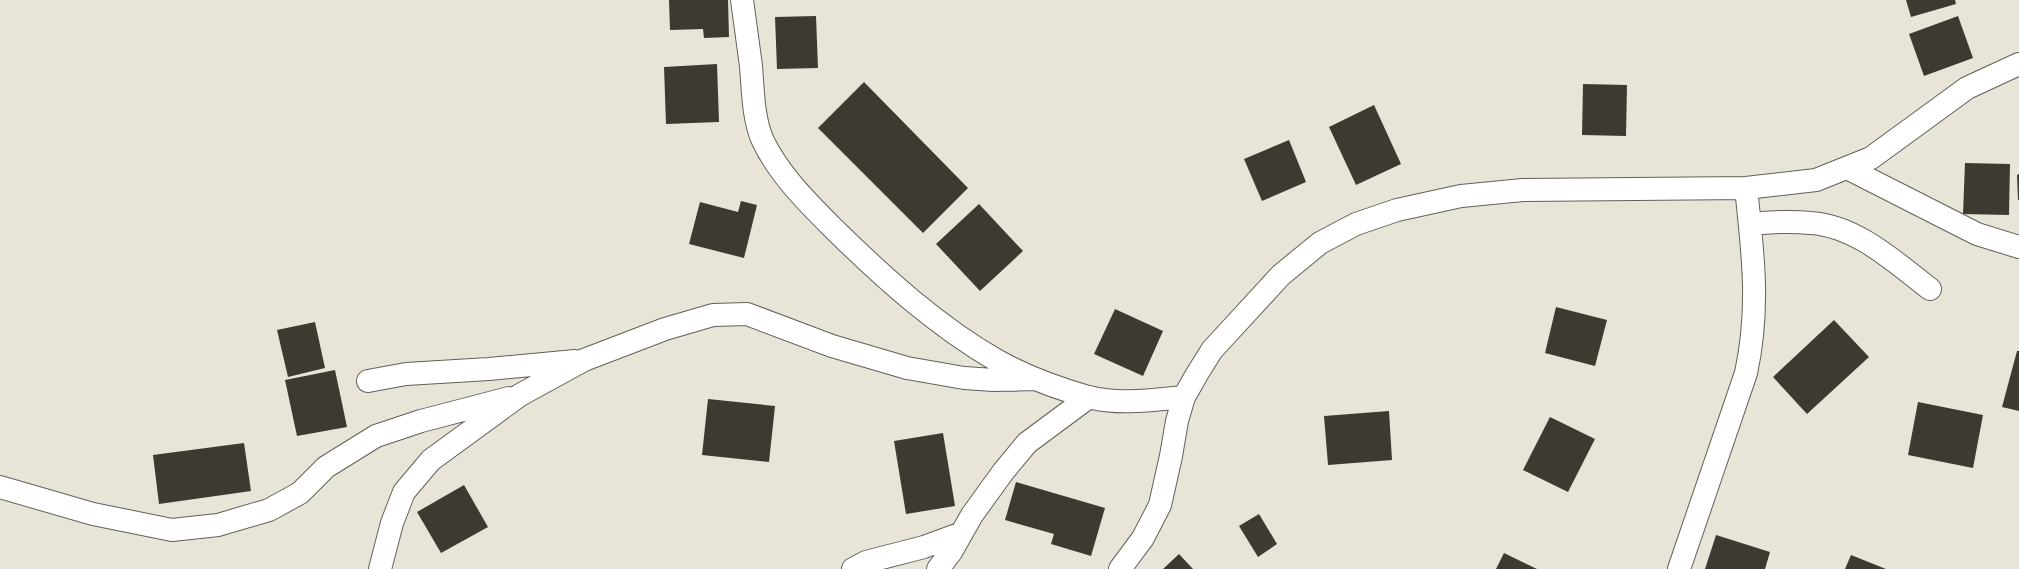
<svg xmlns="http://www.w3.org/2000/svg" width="2019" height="569" viewBox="0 0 2019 569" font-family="Barlow,sans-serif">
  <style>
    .building { fill: #3e3a31 }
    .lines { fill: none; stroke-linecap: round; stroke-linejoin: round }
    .minor-casing { stroke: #646056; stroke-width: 24 }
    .minor { stroke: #fff; stroke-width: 22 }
  </style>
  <rect width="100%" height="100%" fill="#e8e4d8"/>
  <path class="building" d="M669 0H728L729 37 704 38 703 29 670 30Z
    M1906 0H1955L1956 4 1911 17Z
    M816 16 818 68 777 69 775 17Z
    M1958 16 1973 58 1924 76 1909 34Z
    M717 64 719 122 666 124 664 67Z
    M864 82 968 188 923 233 818 128Z
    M1583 84 1627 85 1626 136 1582 135Z
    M1374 105 1401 164 1356 185 1329 127Z
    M1289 140 1306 182 1262 201 1244 159Z
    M1965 163 2010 164 2009 215 1963 214Z
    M2019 174V200H2018L2017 175Z
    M741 201 757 205 744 258 689 244 700 202 738 212Z
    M979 204 1023 251 980 291 936 244Z
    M1556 307 1607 320 1595 366 1545 353Z
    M1115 309 1163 331 1143 376 1094 354Z
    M1834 320 1869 357 1807 414 1773 377Z
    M315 322 325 368 288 377 277 330Z
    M2017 351H2019V411L2002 407Z
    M335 370 347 427 297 436 285 380Z
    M708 399 775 406 769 462 702 455Z
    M1918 402 1983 415 1973 468 1908 455Z
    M1389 411 1392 460 1328 465 1324 416Z
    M1550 417 1595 439 1568 492 1523 470Z
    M943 433 955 506 906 514 894 441Z
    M244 443 251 491 159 504 153 455Z
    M1016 482 1105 508 1091 556 1051 544 1054 534 1005 520Z
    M464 485 488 527 441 553 417 512Z
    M1259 514 1277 544 1258 557 1239 526Z
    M1716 535 1770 552 1765 569H1705Z
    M1504 553 1537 569H1496Z
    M1179 554 1193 569H1163Z
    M1851 555 1886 569H1845Z"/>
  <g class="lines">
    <g class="minor-casing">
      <path id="minor" d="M742 0C745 22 748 44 751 66 753 90 753 119 763 141 780 176 809 204 836 231 884 278 937 326 996 360 1024 376 1057 388 1088 397 1120 405 1152 400 1184 397
        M1847 168 1977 234 2019 247
        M1750 224C1770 222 1791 221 1811 223 1857 226 1896 263 1930 289
        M368 381 406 374 489 369 575 361
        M0 487 93 514 172 530 218 525 269 510 300 493 326 467 376 436 421 421 509 398
        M380 569 392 523 404 492 431 460 520 395 584 360 665 329 713 315 747 314 832 346 907 368 964 378 994 380 1035 379
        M853 569 866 562 924 547 962 533
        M938 569 951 552 972 515 1003 472 1027 443 1089 397
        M1120 569 1143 538 1160 505 1171 456 1177 421 1184 397 1197 374 1212 350 1281 275 1320 243 1356 224 1397 210 1461 196 1523 190 1746 188 1816 180 1871 158 1967 88 2019 64
        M1679 569 1746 373C1760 309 1753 253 1746 188"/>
    </g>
    <use href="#minor" class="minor"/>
  </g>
</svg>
